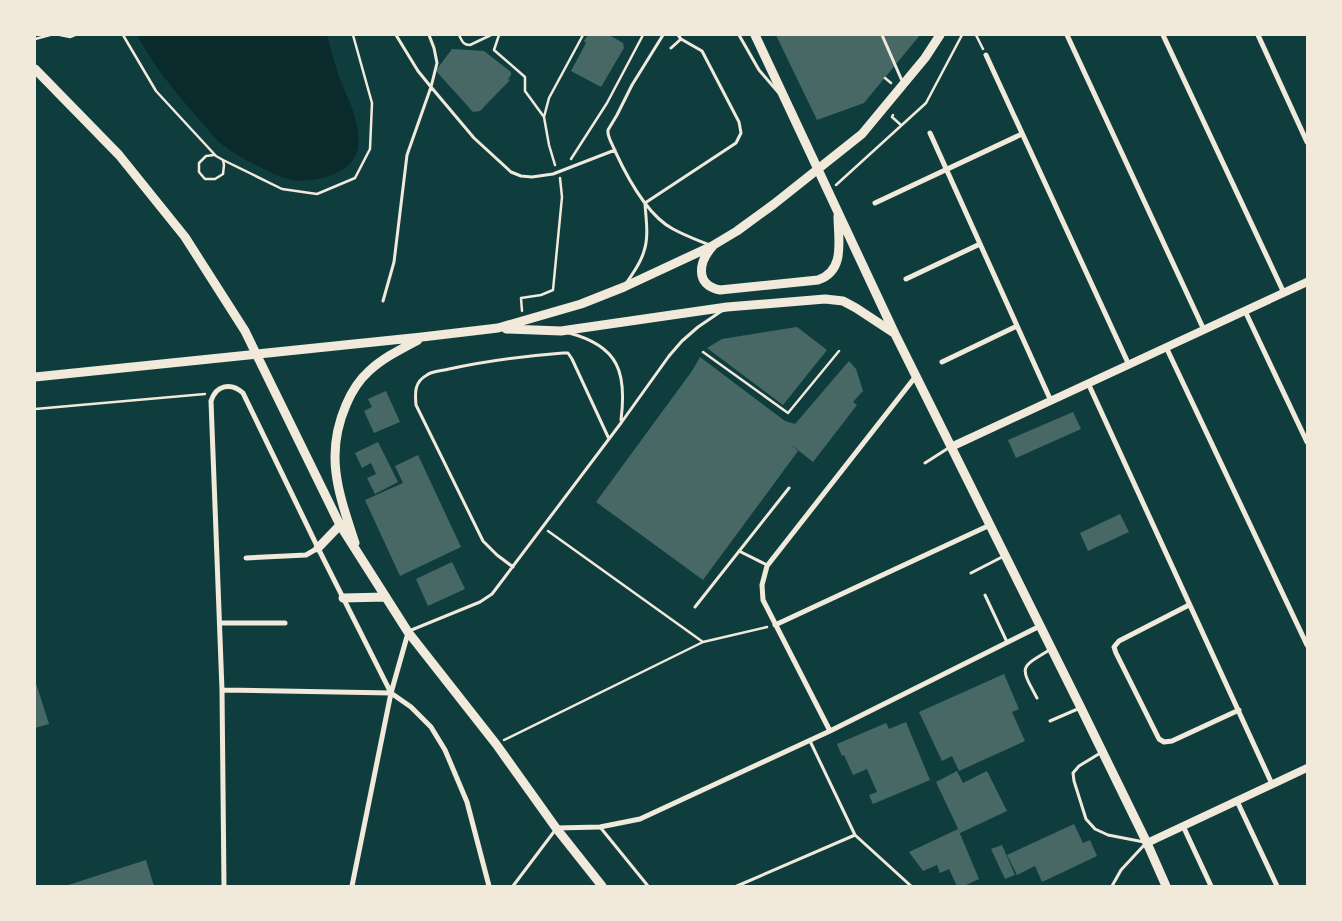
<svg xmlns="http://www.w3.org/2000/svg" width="1342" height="921" viewBox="0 0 1342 921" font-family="Ubuntu,sans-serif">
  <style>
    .water { fill: #0a2a2b }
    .building { fill: #486865 }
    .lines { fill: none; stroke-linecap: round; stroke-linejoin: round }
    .path { stroke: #f1e9da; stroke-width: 2.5 }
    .service { stroke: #f1e9da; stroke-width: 3 }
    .minor { stroke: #f1e9da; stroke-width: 5 }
    .tertiary { stroke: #f1e9da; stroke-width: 8 }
    .secondary { stroke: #f1e9da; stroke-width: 9 }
  </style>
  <rect width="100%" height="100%" fill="#0f3d3e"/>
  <path class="water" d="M137 35H327C331 50 335 65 340 79 349 101 361 124 358 148 355 164 340 173 326 177 315 180 300 182 288 179 268 173 234 155 218 141 211 134 205 125 198 118 175 92 153 65 137 35Z"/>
  <path class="building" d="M588 35H609L623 43 624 48 601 87 571 71 586 43 584 41Z
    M776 35H920L864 103 817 120Z
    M452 49 484 51 511 72V75L508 79 510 80 480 111 473 112 437 72V69Z
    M797 327 827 350 783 405 707 348 722 339Z
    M700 357 785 421 795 424 849 361 856 369 863 391 853 402 857 405 813 462 789 443 798 451 703 580 596 502 692 371Z
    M386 391 400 422 374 433 364 411 372 407 368 399Z
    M1073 412 1081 429 1016 458 1008 440Z
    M378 442 398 482 375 494 367 478 376 474 371 463 362 468 355 453Z
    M418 455 461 547 400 576 365 500 403 483 395 466Z
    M1120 514 1129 532 1088 551 1080 533Z
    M452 562 465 589 428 606 416 579Z
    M1004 674 1019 709 1012 712 1025 741 959 771 952 756 942 761 919 712Z
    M35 680 49 724 35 728Z
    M906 722 930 780 873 804 869 795 877 792 867 769 853 775 844 755 842 756 837 744 886 723 889 729Z
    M957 771 963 783 987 771 1007 811 960 833 936 782Z
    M1074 824 1083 843 1090 840 1097 856 1042 882 1035 866 1017 875 1007 855Z
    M958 829 979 879 964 886H957L949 869 940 873 937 865 923 871 909 852Z
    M1002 845 1015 875 1005 879 991 849Z
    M146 860 154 886H65Z"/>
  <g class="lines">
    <path class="path" d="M60 35 70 37 75 35
      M123 35 156 91 216 156 223 160 282 189 317 194 355 178 370 149 372 103 353 35
      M459 35C462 41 463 45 470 45L491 35
      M499 35 494 50 525 77V91L544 117
      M976 35 983 49
      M35 39 50 35
      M885 78 891 83
      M893 115 892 117 901 125
      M214 155 206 156 199 163V172L205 179H215L223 174 224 165 223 160
      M571 159 607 103 643 35
      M555 165 549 145 544 117 549 98 583 35
      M836 185 926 103 962 35
      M522 311 521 298 541 295 553 290 562 197 560 178
      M703 352 788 413 839 351
      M35 409 205 394
      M548 531 703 642
      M504 740 703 642 767 627"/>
    <path class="service" d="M396 35 418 71 431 87 474 138 511 172 521 176 532 177 553 174 615 150
      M663 35 632 85 617 115 608 130V133C609 140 613 145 615 151 627 177 648 216 673 229 684 235 697 240 709 245
      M739 35 759 70 778 92
      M882 35 903 83
      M671 48 681 39
      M645 203 736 143 741 133 739 122 702 51 681 39 678 35
      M627 282C633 273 641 263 644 251 649 237 646 219 645 204
      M383 301 394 262 407 155 431 87 437 63 434 48 429 35
      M569 333C619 346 627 373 621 420
      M925 463 950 447
      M739 551 767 565
      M513 567 497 555 483 541 416 405C415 393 414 382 427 375 432 371 442 371 449 369 486 361 525 356 563 353H568L572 359 609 439
      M971 573 1004 556
      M985 595 1007 642
      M695 607 789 488
      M409 631 480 602 492 594 621 423 669 356 682 341 698 327 723 310
      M1037 698C1019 665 1020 668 1051 649
      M1050 721 1080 708
      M1102 752 1079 766 1073 773 1074 781 1086 819 1095 829 1108 835 1144 842
      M600 827 648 886
      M855 835 911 886
      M513 886 556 829
      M737 886 855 835 810 741
      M1112 886 1121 870 1146 843"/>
    <path class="minor" d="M1067 35 1204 330
      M1163 35 1284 293
      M1258 35 1307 142
      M986 55 1129 365
      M930 133 1051 401
      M875 203 1022 134
      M906 279 980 244
      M1245 311 1307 442
      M1166 347 1307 645
      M942 362 1017 326
      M1088 383 1272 784
      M246 558 306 555 318 548
      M1189 605 1119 641 1114 647 1116 653 1159 739 1164 742 1172 741 1239 710
      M220 623H285
      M775 625 990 525
      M222 690 391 693
      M830 731 763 600 762 585 767 566 916 376
      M1237 801 1277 886
      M1183 826 1211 886
      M556 828 600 827 640 819 830 731 1040 626
      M224 886 222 690 211 401C216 385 231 382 243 393L318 548 391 693 411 707 431 727 445 750 467 802 489 886
      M352 886 391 693 408 633"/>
    <path class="tertiary" d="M951 447 1307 282
      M1147 843 1307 768"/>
    <path class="secondary" d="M755 35 895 334 1081 708 1147 843 1166 886
      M35 69 119 155 185 237 245 331 340 525 408 632 496 744 556 828 602 886
      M713 246C699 261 694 285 720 290L818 280C846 271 838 239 838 216
      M506 329 561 331 727 307 825 299 843 301 856 308 894 333
      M35 377 422 337 498 328 581 304 624 287 712 246 737 231 774 204 862 134 925 58 940 35
      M355 543C339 494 324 456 346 405 351 393 359 380 369 371 383 358 401 349 418 340
      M318 548 340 525
      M343 598 386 597"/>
  </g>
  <rect width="1342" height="921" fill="none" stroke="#f1e9da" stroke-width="72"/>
</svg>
